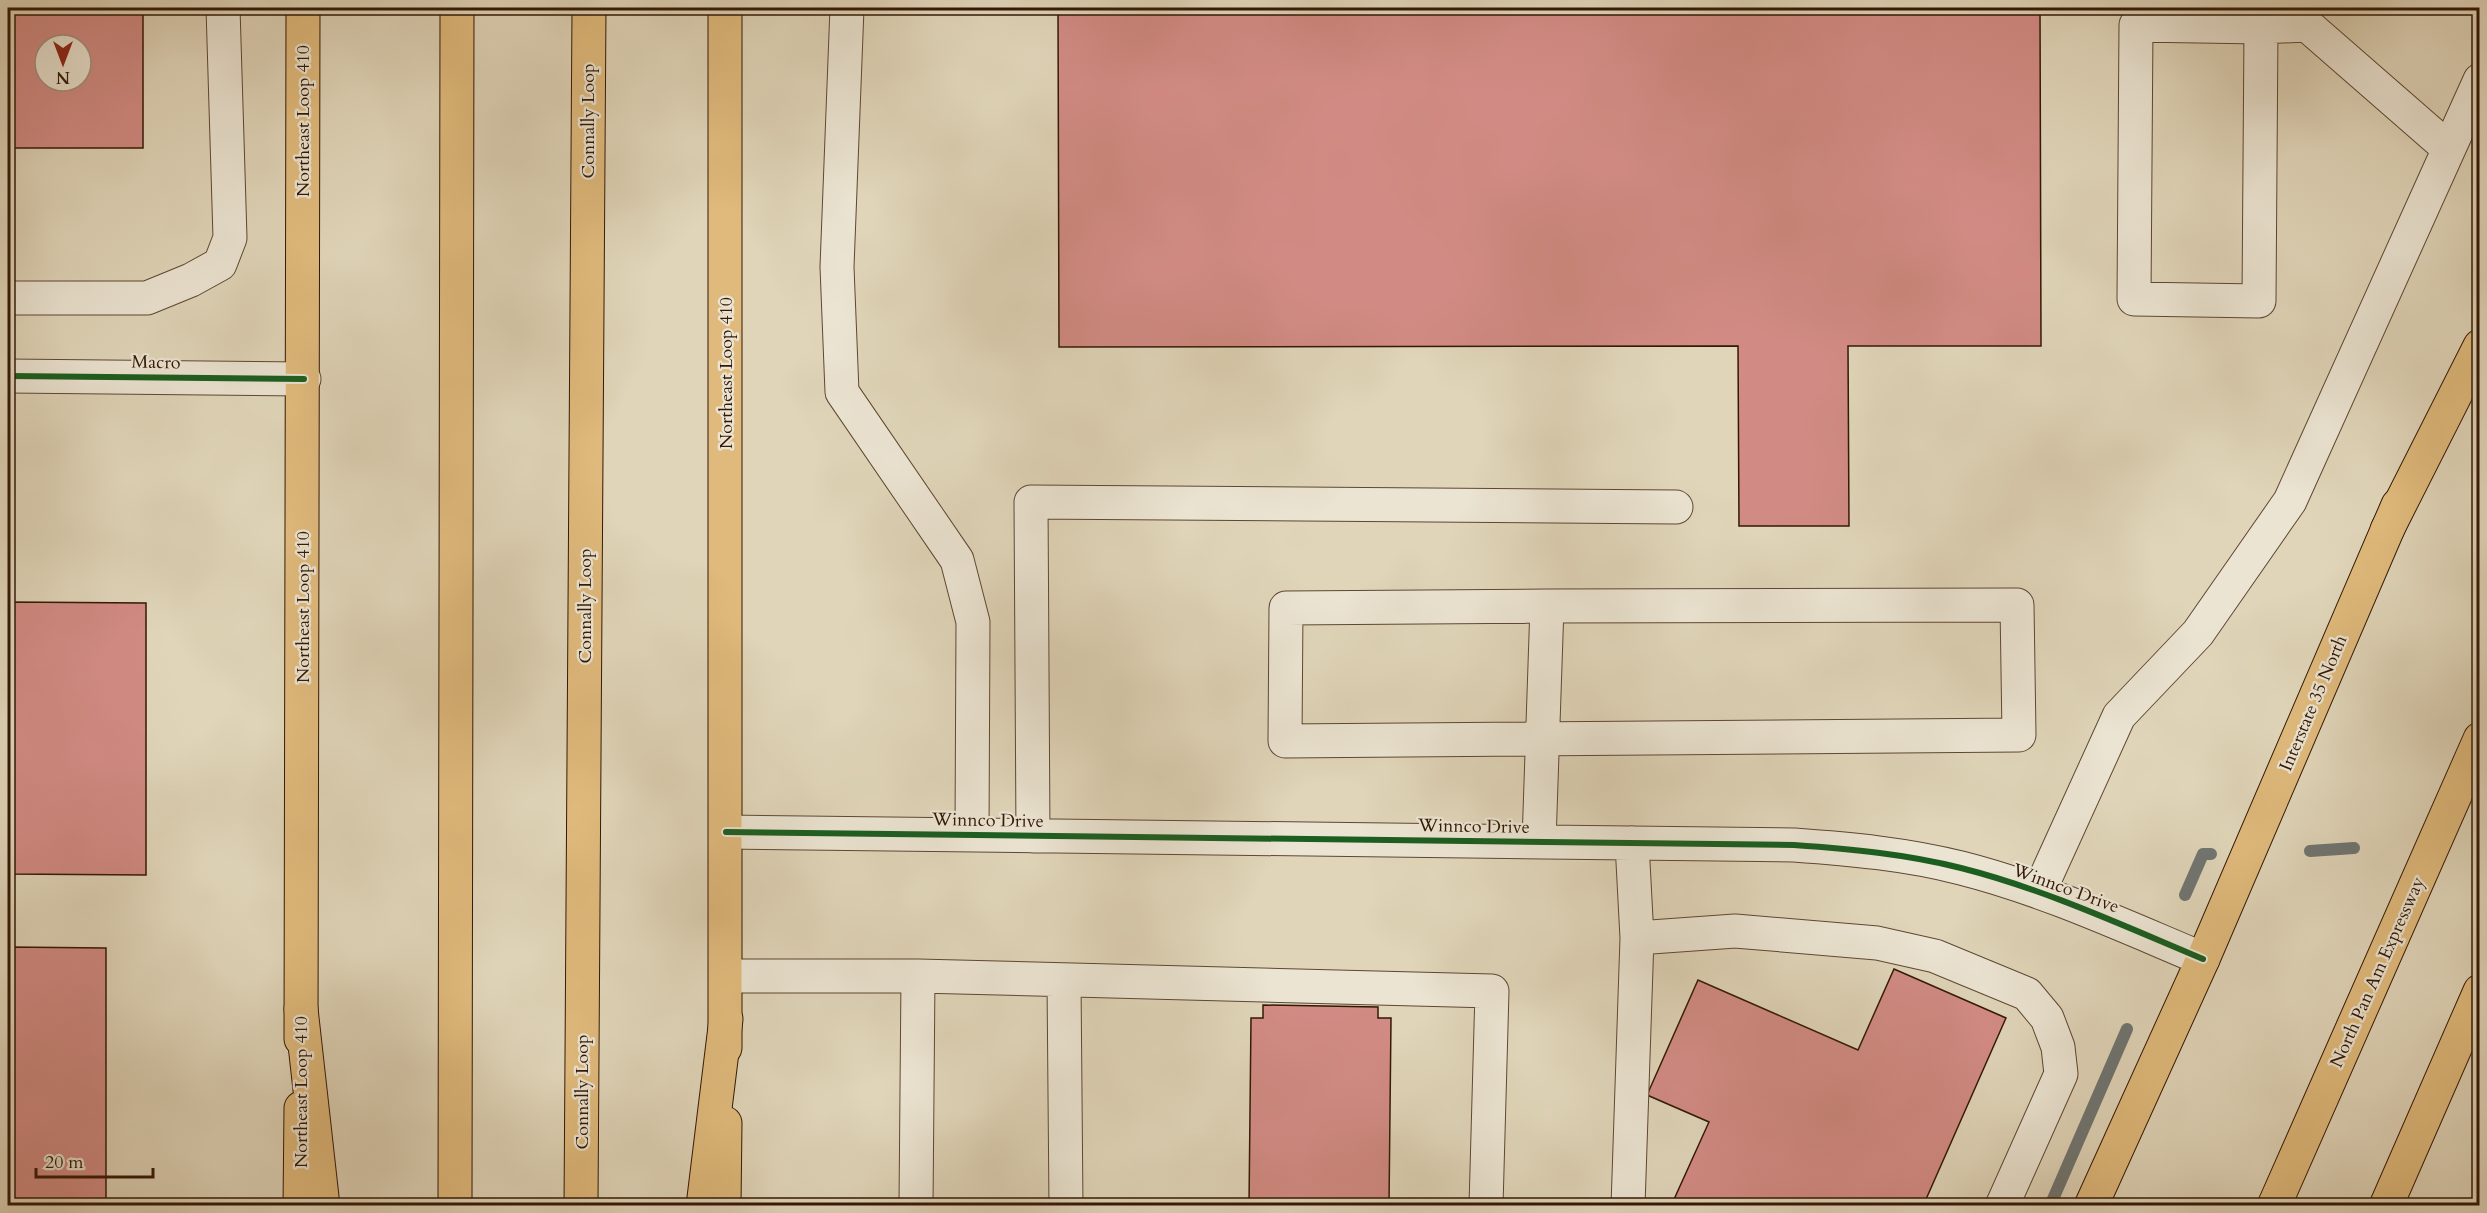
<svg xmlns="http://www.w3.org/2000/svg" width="2487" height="1213" viewBox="0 0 2487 1213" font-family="Cardo,serif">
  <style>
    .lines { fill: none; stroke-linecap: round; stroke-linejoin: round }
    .stream { stroke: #707673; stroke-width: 12 }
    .building { fill: #d28b84; stroke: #321806; stroke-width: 1.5; fill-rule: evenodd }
    .minor-casing { stroke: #5e4733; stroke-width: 35 }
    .major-casing { stroke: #321806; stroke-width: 35 }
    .highway-casing { stroke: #321806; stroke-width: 35 }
    .minor { stroke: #ebe4d2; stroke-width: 33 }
    .major { stroke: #e0ba7c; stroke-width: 33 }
    .highway { stroke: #e0ba7c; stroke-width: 33 }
    .cycleway-casing { stroke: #ebe4d2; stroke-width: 10 }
    .cycleway { stroke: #1b5e20; stroke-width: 6 }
    .labels { text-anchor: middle; stroke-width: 4.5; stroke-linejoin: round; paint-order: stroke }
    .street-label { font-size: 18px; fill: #321806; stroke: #ebe4d2 }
  </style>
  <rect width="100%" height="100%" fill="#e0d5b9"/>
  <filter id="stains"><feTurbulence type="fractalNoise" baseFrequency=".00333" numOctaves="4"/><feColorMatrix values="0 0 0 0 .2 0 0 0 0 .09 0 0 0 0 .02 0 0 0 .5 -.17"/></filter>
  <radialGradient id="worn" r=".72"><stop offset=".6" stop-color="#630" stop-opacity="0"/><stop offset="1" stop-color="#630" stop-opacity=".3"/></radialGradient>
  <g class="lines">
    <path class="stream" d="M2310 851 2354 848
      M2185 895 2203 854H2211
      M2050 1206 2127 1029"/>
  </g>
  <path class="building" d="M8 8H143V148H8ZM45 45H81V81H45Z
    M1058 8H2040L2041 346H1848L1849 526H1739L1738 346 1059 347Z
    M8 602 146 603V875L8 874Z
    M8 947 106 948V1206H8Z
    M1894 969 2006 1018 1923 1206H1671L1709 1122 1647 1095 1698 980 1858 1050Z
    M1263 1005 1378 1007V1018H1391L1389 1206H1249L1251 1018H1263Z"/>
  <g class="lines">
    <g class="minor-casing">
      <path id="minor" d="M847 8 837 267 842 392 957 560 973 622 972 835
        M2261 27 2136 25 2134 299 2259 301 2261 27 2307 25 2448 148
        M8 298H147L191 280 220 264 230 238 223 8
        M8 376 304 379
        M726 832 1794 845C1850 849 1906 854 1961 868 2044 889 2124 926 2203 959
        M1033 836 1031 502 1676 507
        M1539 842 1547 606 1286 608 1285 741 2019 735 2017 605 1547 606
        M2039 892 2119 716 2198 633 2290 501 2480 80
        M1637 938 1735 931 1877 943 1935 956 2027 994 2047 1018 2058 1047 2061 1074 2002 1206
        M726 976H918L916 1206
        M918 976 1492 991 1486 1206
        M1064 980 1066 1206
        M1628 1206 1637 938 1632 843"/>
    </g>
    <g class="major-casing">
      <path id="major" d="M725 8V1048
        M301 1039 303 8
        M300 1206 301 1108
        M724 1206 725 1123
        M2091 1206 2203 959 2398 505"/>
    </g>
    <g class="highway-casing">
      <path id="highway" d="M2387 530 2480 346
        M301 1009 323 1206
        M455 1206 457 8
        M581 1206 589 8
        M703 1206 726 1019
        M2274 1206 2480 739
        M2386 1206 2480 991"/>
    </g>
    <use href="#minor" class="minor"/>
    <use href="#major" class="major"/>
    <use href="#highway" class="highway"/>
    <g class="cycleway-casing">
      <path id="cycleway" d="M8 376 304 379
        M726 832 1794 845C1850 849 1906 854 1961 868 2044 889 2124 926 2203 959"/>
    </g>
    <use href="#cycleway" class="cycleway"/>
  </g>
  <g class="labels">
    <g class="street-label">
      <text transform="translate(303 121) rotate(-90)" y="6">Northeast Loop 410</text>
      <text transform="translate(588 121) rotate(-90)" y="6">Connally Loop</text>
      <text transform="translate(156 362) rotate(1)" y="6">Macro</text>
      <text transform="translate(726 373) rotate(-90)" y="6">Northeast Loop 410</text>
      <text transform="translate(585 606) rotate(-90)" y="6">Connally Loop</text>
      <text transform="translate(303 607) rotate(-90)" y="6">Northeast Loop 410</text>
      <text transform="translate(2313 703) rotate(-67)" y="6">Interstate 35 North</text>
      <text transform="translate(988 820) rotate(1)" y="6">Winnco Drive</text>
      <text transform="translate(1474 826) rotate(1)" y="6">Winnco Drive</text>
      <text transform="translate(2066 888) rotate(20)" y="6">Winnco Drive</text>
      <text transform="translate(2377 972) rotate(-66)" y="6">North Pan Am Expressway</text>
      <text transform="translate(301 1092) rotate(-90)" y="6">Northeast Loop 410</text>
      <text transform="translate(582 1092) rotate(-90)" y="6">Connally Loop</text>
    </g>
  </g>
  <rect width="2487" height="1213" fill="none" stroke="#e0d5b9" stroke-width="30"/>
  <rect x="9" y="9" width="2469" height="1195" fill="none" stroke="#321806" stroke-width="3"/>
  <rect x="15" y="15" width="2457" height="1183" fill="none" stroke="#321806" stroke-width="1.5"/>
  <g transform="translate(63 63) rotate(180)"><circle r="28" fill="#ebe4d2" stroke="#a19280" stroke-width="1.5"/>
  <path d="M0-4.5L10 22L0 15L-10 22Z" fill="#8f2418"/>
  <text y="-9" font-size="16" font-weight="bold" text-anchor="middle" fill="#321806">N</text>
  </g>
  <path d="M36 1168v9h117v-9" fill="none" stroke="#321806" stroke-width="3"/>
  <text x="45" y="1168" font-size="18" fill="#321806" stroke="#ebe4d2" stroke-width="4.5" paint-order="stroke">20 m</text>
  <rect width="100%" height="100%" filter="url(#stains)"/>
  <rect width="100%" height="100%" fill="url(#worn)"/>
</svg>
